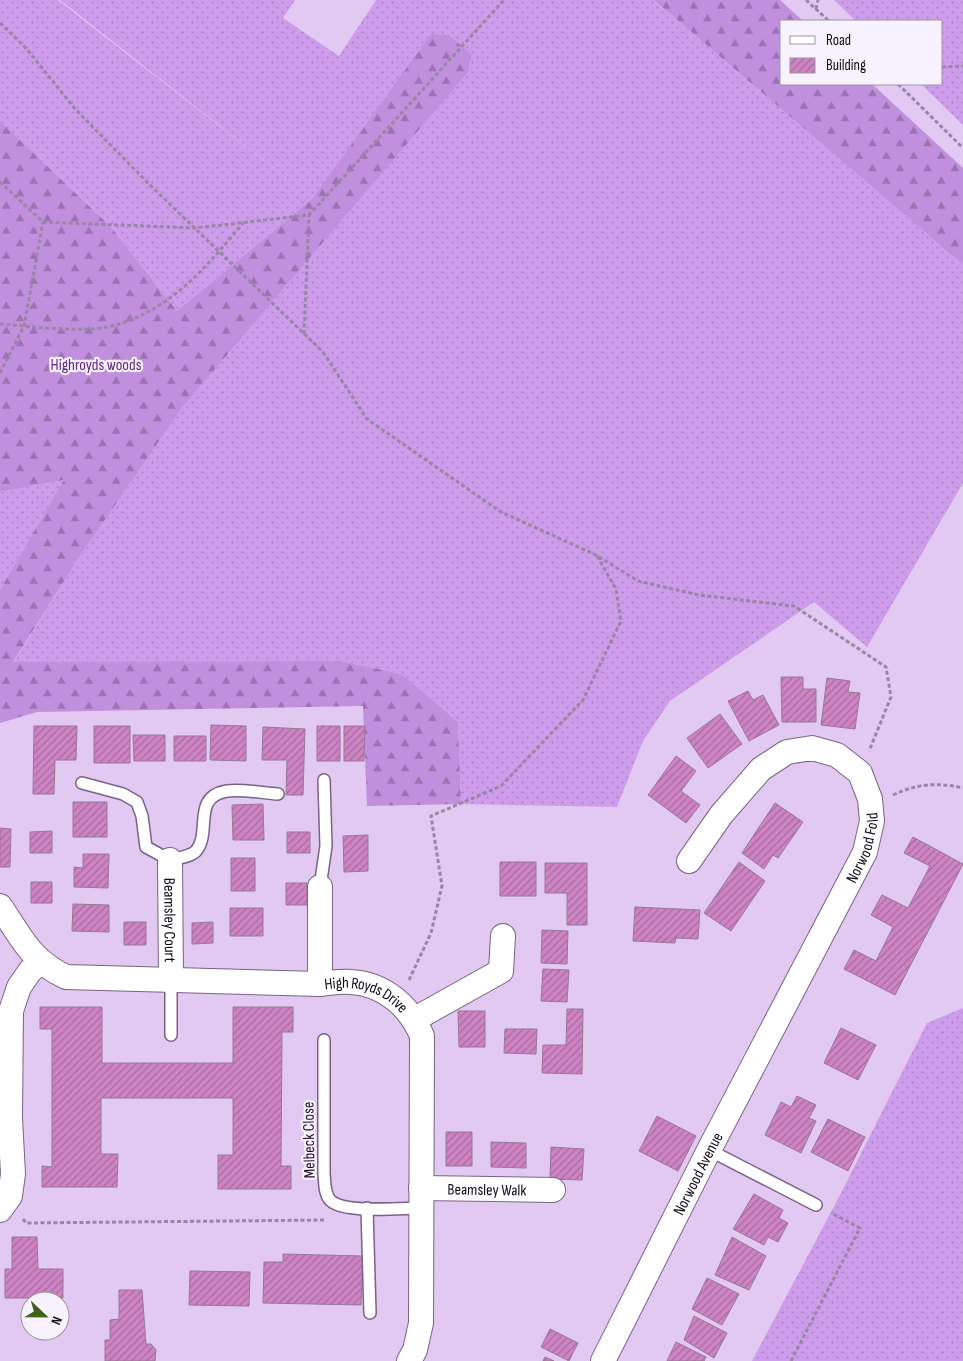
<svg xmlns="http://www.w3.org/2000/svg" width="963" height="1361" viewBox="0 0 963 1361" font-family="'Sofia Sans Condensed',sans-serif">
  <style>
    .grass { fill: url(#grass-dots) }
    .forest { fill: url(#forest-firs) }
    .building { fill: url(#building-hatch); stroke: #9a7794 }
    .lines { fill: none; stroke-linecap: round; stroke-linejoin: round }
    .service-casing { stroke: #796387; stroke-width: 14 }
    .minor-casing { stroke: #796387; stroke-width: 26 }
    .path { stroke: #9886a4; stroke-width: 3; stroke-dasharray: 4 2.5; stroke-linecap: butt }
    .service { stroke: #fff; stroke-width: 11 }
    .minor { stroke: #fff; stroke-width: 24 }
    .labels { text-anchor: middle; stroke-width: 4.5; stroke-linejoin: round; paint-order: stroke }
    .park-label { font-size: 16px; fill: #632582; stroke: #f8f1fe }
    .street-label { font-size: 16px; fill: #140c19; stroke: #f8f1fe }
  </style>
  <defs>
    <pattern id="grass-dots" width="8" height="8" patternUnits="userSpaceOnUse" patternTransform="scale(1.25)"><rect width="8" height="8" fill="#cd9dec"/><path d="M2 2h.1M6 6h.1" fill="none" stroke="#af86ca" stroke-width="1.8" stroke-linecap="round"/></pattern>
    <pattern id="forest-firs" width="22" height="20" patternUnits="userSpaceOnUse" patternTransform="scale(1.25)"><rect width="22" height="20" fill="#c08fde"/><path d="M5 1l3.5 6h-7zM16 11l3.5 6h-7z" fill="#9b73b3"/></pattern>
    <pattern id="building-hatch" width="6" height="6" patternUnits="userSpaceOnUse" patternTransform="scale(1.25)"><rect width="6" height="6" fill="#ce84c4"/><path d="M-1 1l2-2M0 6l6-6M5 7l2-2" fill="none" stroke="#a66a9e"/></pattern>
  </defs>
  <rect width="100%" height="100%" fill="#e1c9f1"/>
  <path class="grass" d="M0 0H58L296 186 60 0H295L283 18 339 56 376 0H654L963 265V483L867 647 814 602 670 701 643 741 617 807 461 804 458 722 402 674 341 661 13 663 78 559 182 408 347 214 312 199 177 311 111 227 0 121Z
    M834 0H963V125L921 84H942V21H856Z
    M65 480 0 590V492Z
    M963 1008V1361H752L839 1197 927 1023Z"/>
  <path class="forest" d="M654 0H780L803 21H782V84H872L963 168V265Z
    M431 34 449 35 471 54 468 72 182 408 78 559 13 662 341 661 402 674 458 722 461 804 367 806 363 706 37 712 0 723V590L64 480 0 492V121L111 227 177 311 312 199Z"/>
  <path class="building" d="M781 677H803V689H816V722H782Z
    M827 678 850 681 848 692 860 693 855 729 821 725Z
    M748 691 753 700 763 695 779 725 749 741 728 701Z
    M720 714 742 744 708 768 687 738Z
    M211 725 246 726V761L210 760Z
    M34 726H77L76 760H55L54 794H33Z
    M94 726H130V763H94Z
    M317 726H340V761H317Z
    M344 726H365L364 761H344Z
    M263 727 305 729 303 795H286L287 760H262Z
    M133 735H165V761H134Z
    M174 736H206V761H174Z
    M676 756 696 771 681 791 700 805 686 823 648 795Z
    M73 802H107V837H73Z
    M775 803 803 822 778 858 773 855 764 869 742 853Z
    M263 804 264 840H233L232 805Z
    M0 828 11 829 10 867H0Z
    M52 831V853H30V832Z
    M287 832H310V853H287Z
    M368 835V871L344 872 343 836Z
    M913 837 963 864 895 995 844 969 854 950 876 961 893 927 871 915 882 895 908 908 930 866 904 853Z
    M83 854H109L108 888 74 887V867L83 868Z
    M231 858H255V891H231Z
    M500 862H536V896H500Z
    M739 862 765 881 731 931 704 913Z
    M545 863H587V925H567V893H545Z
    M31 882H52V903H31Z
    M286 883H307V905H286Z
    M73 904 109 905V932L72 931Z
    M635 907 700 910 698 939 676 938 675 943 633 941Z
    M230 908H263V936H230Z
    M124 922H146V945H124Z
    M213 922V943L192 944V923Z
    M542 930 568 931 567 964 541 963Z
    M543 969 569 970 567 1002 541 1001Z
    M40 1007H102V1063H233V1007H293V1032H282L281 1166H291V1189H218V1155H233V1098H101V1154H118L117 1187H42V1166L52 1167V1029H40Z
    M567 1009H583L582 1074 542 1073 543 1045H566Z
    M458 1011H485V1047H459Z
    M841 1028 876 1045 858 1080 824 1063Z
    M505 1029H537L536 1054 504 1053Z
    M797 1096 816 1105 809 1118 816 1121 801 1153 765 1135 781 1102 791 1107Z
    M657 1116 696 1136 678 1171 639 1151Z
    M828 1119 865 1137 848 1171 811 1152Z
    M446 1132H472V1166H446Z
    M491 1142 526 1143V1168L491 1167Z
    M551 1147 584 1149 582 1180 550 1179Z
    M754 1194 783 1210 779 1218 788 1223 778 1242 768 1237 764 1245 733 1229Z
    M12 1237H37L38 1269H63V1298H5V1269H12Z
    M732 1237 766 1256 749 1290 715 1275Z
    M283 1254 363 1256 361 1305 263 1303 264 1262H283Z
    M190 1271 250 1272 249 1306 189 1305Z
    M707 1278 739 1294 722 1325 692 1309Z
    M119 1290H142L146 1344H151L156 1350 155 1361H105V1340H110V1320L119 1319Z
    M694 1316 727 1333 714 1358 684 1340Z
    M550 1329 578 1343 569 1361 541 1347Z
    M676 1342 706 1357 704 1361H667Z
    M545 1357 554 1361H543Z"/>
  <g class="lines">
    <g class="service-casing">
      <path id="service" d="M82 783 123 794 137 802 142 816 146 847 170 860C178 858 190 857 196 851 212 832 191 797 227 791 243 789 262 793 278 794
        M320 887 326 846 324 780
        M171 981V1035
        M324 1040V1174C325 1182 324 1193 330 1200 343 1214 402 1208 421 1208
        M709 1150 816 1205
        M367 1208 370 1313"/>
    </g>
    <g class="minor-casing">
      <g id="minor">
        <path id="s1" d="M170 860 171 981"/>
        <path d="M320 887V984"/>
        <path id="s2" d="M0 906C22 938 30 960 66 977L320 984C330 983 341 981 351 982 385 984 410 1007 422 1036L421 1323 415 1350 409 1361"/>
        <path d="M415 1019 501 971 503 936"/>
        <path id="s3" d="M421 1188 553 1190"/>
        <path d="M0 1210 10 1196 13 1174 10 1118 11 1011 19 987 30 971 41 962"/>
        <path id="s4" d="M603 1361 709 1150 865 852 872 821 870 799 860 773 837 755 812 748 787 752 761 769 721 815 689 861"/>
      </g>
    </g>
    <path class="path" d="M806 0 829 21
      M816 9 818 0
      M0 23 25 47 76 110 149 184 323 352 367 419 501 512 596 555 638 581 699 595 794 606 886 667 891 697 869 751
      M942 67 963 66
      M898 84 963 148
      M0 182 43 222 195 228 309 215 504 0
      M0 324C30 326 78 333 107 327 167 314 205 269 243 223
      M304 334 309 215
      M0 373 24 326 43 222
      M893 795C916 784 938 782 963 788
      M409 980 431 933 442 886 431 816 501 786 583 700 621 621 616 589 597 556
      M23 1219 26 1223 326 1220
      M791 1361 860 1228 831 1213"/>
    <use href="#service" class="service"/>
    <use href="#minor" class="minor"/>
  </g>
  <g class="labels">
    <g class="park-label">
      <text x="96" y="370">Highroyds woods</text>
    </g>
    <g class="street-label">
      <text dy="6" stroke="none"><textPath href="#s4" startOffset="576">Norwood Fold</textPath></text>
      <text dy="6" stroke="none"><textPath href="#s1" startOffset="60">Beamsley Court</textPath></text>
      <text dy="6" stroke="none"><textPath href="#s2" startOffset="402">High Royds Drive</textPath></text>
      <text transform="translate(308 1140) rotate(-91)" y="6">Melbeck Close</text>
      <text dy="6" stroke="none"><textPath href="#s4" startOffset="210">Norwood Avenue</textPath></text>
      <text dy="6" stroke="none"><textPath href="#s3" startOffset="66">Beamsley Walk</textPath></text>
    </g>
  </g>
  <rect x="780" y="20" width="162" height="65" fill="#f8f1fe" stroke="#9d95a2"/>
  <rect x="790" y="36" width="25" height="8" fill="#ffffff" stroke="#9d95a2"/>
  <text x="826" y="45" font-size="15" fill="#140c19">Road</text>
  <rect x="790" y="58" width="25" height="15" fill="url(#building-hatch)" stroke="#9d95a2"/>
  <text x="826" y="70" font-size="15" fill="#140c19">Building</text>
  <g transform="translate(45 1316) rotate(112)"><circle r="24" fill="#f8f1fe" stroke="#9d95a2"/>
  <path d="M0-4L9 19L0 12L-9 19Z" fill="#40631b"/>
  <text y="-8" font-size="14" font-weight="bold" text-anchor="middle" fill="#140c19">N</text>
  </g>
</svg>
